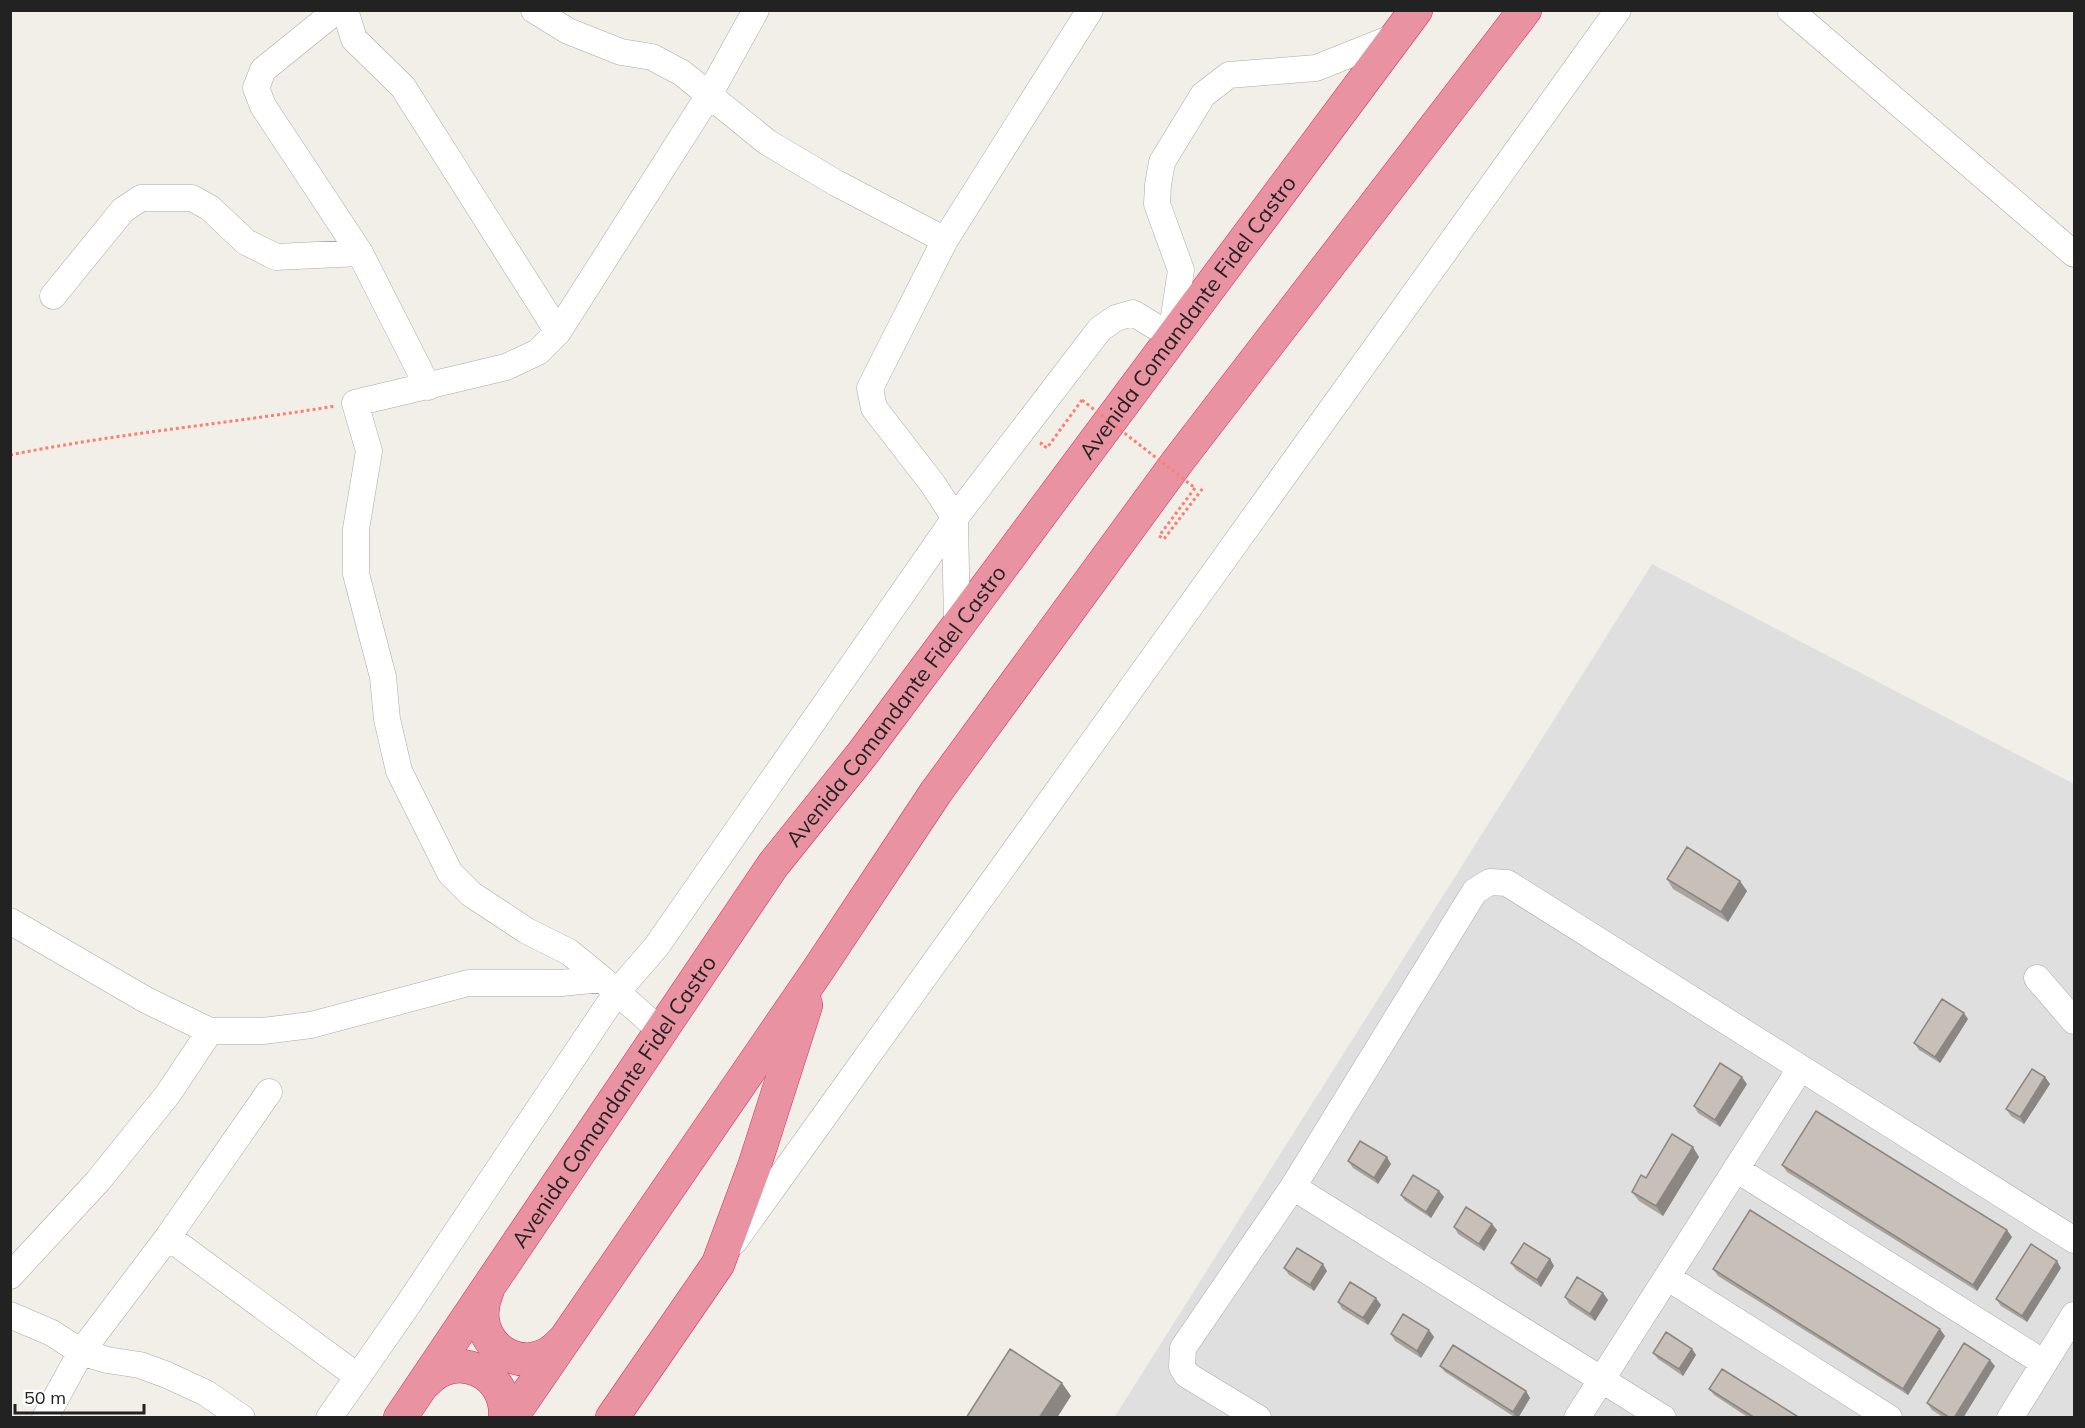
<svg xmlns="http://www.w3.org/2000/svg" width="2085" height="1428" viewBox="0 0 2085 1428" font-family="Mulish,sans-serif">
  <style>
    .residential { fill: #e0dfdf }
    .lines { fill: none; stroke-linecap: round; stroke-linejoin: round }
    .minor-casing { stroke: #a9a9a9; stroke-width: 27 }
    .highway-casing { stroke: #dc2a67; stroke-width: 34 }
    .path { stroke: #fa8072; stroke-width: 3; stroke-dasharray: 3 3; stroke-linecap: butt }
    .minor { stroke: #fff; stroke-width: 26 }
    .highway { stroke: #e892a2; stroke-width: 33 }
    .path-bridge { stroke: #fa8072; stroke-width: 3; stroke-dasharray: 3 3; stroke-linecap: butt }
    .wall { fill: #aba49e }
    .shaded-wall { fill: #8b8681 }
    .building { fill: #c7bfb8; stroke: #8b8681; stroke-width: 1.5 }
    .labels { text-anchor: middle; stroke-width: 4.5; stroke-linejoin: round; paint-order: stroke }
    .street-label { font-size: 22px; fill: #222; stroke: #fff }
  </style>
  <rect width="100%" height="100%" fill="#f2efe9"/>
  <path class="residential" d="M1652 564 2074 784V1417L1114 1418Z"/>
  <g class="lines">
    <g class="minor-casing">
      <path id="minor" d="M337 10 263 70 256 88 263 106 360 253 428 387
        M345 10 354 39 403 87 558 332
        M534 10 568 31 621 52 652 57 682 73 767 142 836 183 945 240
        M1790 10 2074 254
        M53 296 123 210 141 198H192L210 208 246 242 276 257 360 253
        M957 626 955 518 932 483 874 408 870 388 945 240 1090 10
        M10 921 146 1000 210 1031H263L311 1025 468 983H561L602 979 662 1032
        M2037 978 2074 1021
        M602 979 569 952 527 931 471 894 450 873 399 771 387 719 383 677 356 574V529L369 451 355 403 506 367 538 352 558 332 709 95 756 10
        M1736 1169 2044 1363
        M1293 1187 1663 1418
        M168 1237 357 1376
        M734 1242 1618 10
        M10 1276 98 1181 168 1094 210 1031
        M1667 1277 1889 1418
        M10 1315 52 1333 81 1352 107 1360 140 1365 167 1375 206 1393 242 1418
        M45 1418 81 1352 168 1237 269 1092
        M329 1418 405 1309 617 992 656 947 955 518 1100 329 1116 318 1133 313 1171 336 1181 270 1157 204 1158 185 1162 162 1203 95 1229 75 1316 68 1394 37
        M1258 1418 1187 1375 1182 1367 1183 1348 1293 1187 1475 891 1490 882 1507 883 2074 1240
        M1577 1418 1800 1069
        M2010 1418 2074 1315"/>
    </g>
    <g class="highway-casing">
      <g id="highway">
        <path d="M487 1292C465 1343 525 1384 562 1342"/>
        <path d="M426 1382C456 1348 509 1373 505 1418"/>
        <path id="s1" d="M400 1418 773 865 863 753 1416 10"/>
        <path d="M511 1418 818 970 936 792 1178 461 1525 10"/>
        <path d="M612 1418 718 1264 754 1167 806 1005"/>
      </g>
    </g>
    <path class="path" d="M1042 442 1041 444 1047 448 1082 400
      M10 455C118 433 227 424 335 406
      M1195 488 1159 536 1164 539 1203 488"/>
    <use href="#minor" class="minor"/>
    <use href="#highway" class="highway"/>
    <path class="path-bridge" d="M1082 400 1195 488"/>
  </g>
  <path class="wall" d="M1667 879 1747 891 1728 922 1673 889Z
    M1968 1019 1940 1063 1919 1050 1914 1043Z
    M2045 1077 2050 1084 2024 1124 2011 1116 2006 1109Z
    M1747 1084 1720 1127 1698 1113 1694 1106Z
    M1699 1157 1663 1216 1639 1201 1632 1192 1646 1178Z
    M1348 1161 1391 1164 1378 1184 1353 1168Z
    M1782 1165 2012 1237 1977 1291 1787 1172Z
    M1439 1191 1444 1197 1431 1218 1405 1201 1401 1195Z
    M1454 1227 1497 1230 1484 1251 1458 1234Z
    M1550 1259 1554 1266 1541 1287 1516 1270 1511 1263Z
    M1284 1268 1327 1271 1314 1291 1289 1275Z
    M2061 1268 2027 1322 2001 1306 1996 1299Z
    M1713 1269 1945 1336 1908 1395 1718 1276Z
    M1603 1293 1608 1300 1595 1321 1569 1304 1565 1297Z
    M1338 1302 1381 1305 1368 1325 1342 1309Z
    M1429 1330 1434 1337 1421 1358 1395 1341 1391 1334Z
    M1692 1349 1696 1355 1683 1376 1658 1359 1653 1353Z
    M1440 1366 1526 1391 1530 1398 1518 1418H1516L1445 1372Z
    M1995 1366 1963 1418H1944L1932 1410 1927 1403Z
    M1709 1389 1800 1418H1749L1714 1395Z"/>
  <path class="shaded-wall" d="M1740 881 1747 891 1728 922 1721 912Z
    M1964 1013 1968 1019 1940 1063 1935 1057Z
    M1742 1077 1747 1084 1720 1127 1715 1120Z
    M2045 1077 2050 1084 2024 1124 2020 1117Z
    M1693 1147 1699 1157 1663 1216 1656 1206Z
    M1387 1157 1391 1164 1378 1184 1374 1178Z
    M1439 1191 1444 1197 1431 1218 1426 1212Z
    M1492 1224 1497 1230 1484 1251 1479 1244Z
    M2007 1230 2012 1237 1977 1291 1973 1285Z
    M1550 1259 1554 1266 1541 1287 1537 1280Z
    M2057 1261 2061 1268 2027 1322 2022 1316Z
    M1323 1264 1327 1271 1314 1291 1310 1285Z
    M1603 1293 1608 1300 1595 1321 1590 1314Z
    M1376 1298 1381 1305 1368 1325 1363 1318Z
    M1940 1329 1945 1336 1908 1395 1903 1389Z
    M1429 1330 1434 1337 1421 1358 1417 1351Z
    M1692 1349 1696 1355 1683 1376 1679 1369Z
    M1990 1360 1995 1366 1963 1418H1954Z
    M1062 1383 1071 1396 1057 1418H1039Z
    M1526 1391 1530 1398 1518 1418H1517L1513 1412Z"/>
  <path class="building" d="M1687 847 1740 881 1721 912 1667 879Z
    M1942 999 1964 1013 1935 1057 1914 1043Z
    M1720 1063 1742 1077 1715 1120 1694 1106Z
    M2032 1069 2045 1077 2020 1117 2006 1109Z
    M1816 1111 2007 1230 1973 1285 1782 1165Z
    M1672 1134 1693 1147 1656 1206 1632 1192 1641 1175 1646 1178Z
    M1360 1141 1387 1157 1374 1178 1348 1161Z
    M1413 1175 1439 1191 1426 1212 1401 1195Z
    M1466 1207 1492 1224 1479 1244 1454 1227Z
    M1750 1210 1940 1329 1903 1389 1713 1269Z
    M1524 1243 1550 1259 1537 1280 1511 1263Z
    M2031 1244 2057 1261 2022 1316 1996 1299Z
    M1297 1248 1323 1264 1310 1285 1284 1268Z
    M1577 1277 1603 1293 1590 1314 1565 1297Z
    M1350 1282 1376 1298 1363 1318 1338 1302Z
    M1403 1314 1429 1330 1417 1351 1391 1334Z
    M1666 1332 1692 1349 1679 1369 1653 1353Z
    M1964 1343 1990 1360 1954 1418H1950L1927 1403Z
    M1453 1345 1526 1391 1513 1412 1440 1366Z
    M1010 1349 1062 1383 1039 1418H966Z
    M1722 1369 1800 1418H1755L1709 1389Z"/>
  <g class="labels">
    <g class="street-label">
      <text dy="8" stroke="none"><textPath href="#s1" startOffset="1354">Avenida Comandante Fidel Castro</textPath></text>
      <text dy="8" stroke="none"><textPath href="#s1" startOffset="868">Avenida Comandante Fidel Castro</textPath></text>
      <text dy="8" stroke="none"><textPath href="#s1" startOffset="382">Avenida Comandante Fidel Castro</textPath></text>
    </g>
  </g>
  <rect width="2085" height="1428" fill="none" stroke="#222222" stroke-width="24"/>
  <path d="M15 1404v9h129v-9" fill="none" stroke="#222222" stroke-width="3"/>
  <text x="24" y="1404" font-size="18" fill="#222222" stroke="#ffffff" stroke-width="4.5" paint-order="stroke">50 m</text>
</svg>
